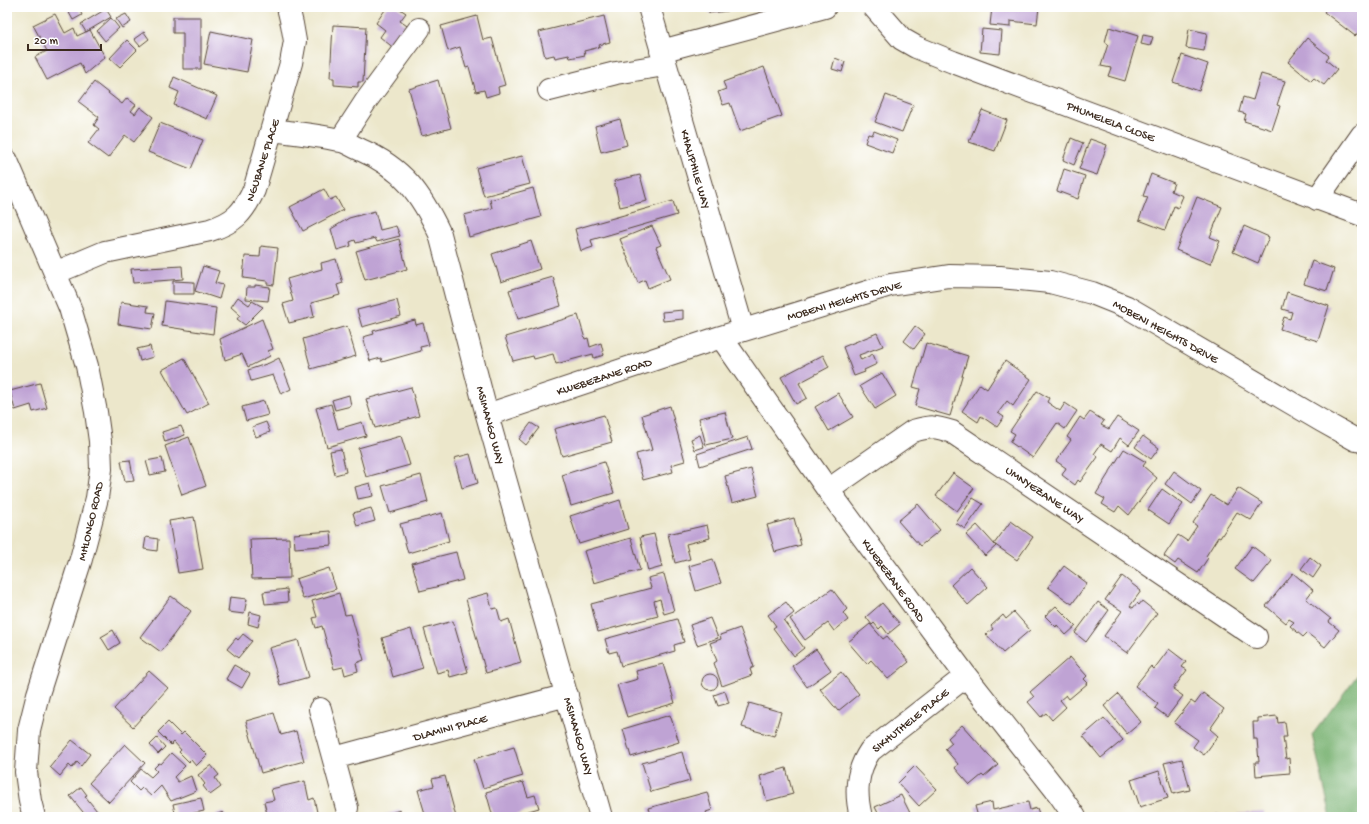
<svg xmlns="http://www.w3.org/2000/svg" width="1369" height="824" viewBox="0 0 1369 824" font-family="'Gochi Hand',sans-serif">
  <style>
    .forest { fill: #76b06e; stroke: #586d46 }
    .building { fill: #bfa3d4 }
    .lines { fill: none; stroke-linecap: round; stroke-linejoin: round }
    .minor-casing { stroke: #564638; stroke-width: 24 }
    .minor { stroke: #fff; stroke-width: 22 }
    .labels { text-anchor: middle; stroke-width: 3; stroke-linejoin: round; paint-order: stroke }
    .street-label { font-size: 12px; fill: #3b2a1e; stroke: #fff }
  </style>
  <rect width="100%" height="100%" fill="#fff"/>
  <filter id="ink" filterUnits="userSpaceOnUse"><feTurbulence type="fractalNoise" baseFrequency=".025" numOctaves="2"/><feDisplacementMap in="SourceGraphic" scale="8" xChannelSelector="R" yChannelSelector="G"/><feConvolveMatrix kernelMatrix="1 2 1 2 8 2 1 2 1" color-interpolation-filters="sRGB"/></filter>
  <filter id="wash" filterUnits="userSpaceOnUse"><feTurbulence type="fractalNoise" baseFrequency=".012" numOctaves="4" result="noise"/><feDisplacementMap in="SourceGraphic" scale="16" xChannelSelector="R" yChannelSelector="G"/><feGaussianBlur stdDeviation="0.9" result="paint"/><feColorMatrix in="noise" values="0 0 0 0 0 0 0 0 0 0 0 0 0 0 0 0 0 1.4 0 .05"/><feComposite in="paint" operator="in"/></filter>
  <g filter="url(#wash)">
    <rect width="100%" height="100%" fill="#ece7cb"/>
    <path class="forest" d="M1362 669V817H1331L1312 735Z"/>
    <g id="blocks">
      <path class="building" d="M70 7H78L82 15 73 20 67 9Z
        M387 7H397L406 13 400 21 410 28 395 49 380 37 385 30 376 23Z
        M709 7H727L728 11 709 13Z
        M992 7H1039L1037 24 1010 21V27L990 25Z
        M1328 7H1359L1362 9V28L1355 36 1324 12Z
        M106 9 111 17 86 32 81 24Z
        M55 14 65 33 74 28 77 36 90 30 105 57 85 74 80 63 47 80 35 57 47 51 33 25Z
        M126 14 131 22 122 28 116 19Z
        M477 16 483 40 492 38 505 85 498 87 499 93 486 97 484 90 476 92 469 67 466 68 460 47 448 51 441 26Z
        M604 16 610 42 599 45 600 47 584 51 585 55 570 58 569 55 555 58 554 55 545 57 539 32Z
        M173 17H201V69H183V33H173Z
        M111 18 119 28 105 41 97 31Z
        M333 25 366 27 363 82H358V87L334 85V78H330Z
        M1109 27 1138 36 1125 81 1108 76 1111 68 1101 66 1108 44 1105 42Z
        M982 29 1002 31 1000 54 980 52Z
        M1189 29 1207 33 1204 51 1186 48Z
        M211 31 253 40 247 72 204 64Z
        M144 32 149 39 140 46 134 39Z
        M1143 35 1153 37 1150 46 1141 44Z
        M1307 38 1329 56 1326 60 1337 69 1324 85 1314 78 1311 81 1288 62Z
        M127 40 137 50 120 67 110 58Z
        M1182 55 1208 64 1199 91 1173 82Z
        M835 58 845 62 842 72 832 69Z
        M764 67 782 116 740 131 730 103 723 105 718 92 726 89 723 82Z
        M1261 74 1285 81 1277 105 1280 106 1272 130 1244 121 1246 114 1239 112 1243 97 1253 100Z
        M174 77 217 96 207 119 174 105 179 92 170 88Z
        M438 80 451 128 422 136 409 89Z
        M94 82 122 104 127 98 136 105 131 111 135 114 140 107 153 117 134 142 125 135 108 158 88 143 99 129 94 125 99 117 79 102Z
        M886 95 913 105 902 132 875 122Z
        M982 110 1007 120 995 151 969 142Z
        M620 119 627 145 601 152 595 126Z
        M160 123 203 140 191 169 148 152Z
        M874 131 897 140 892 153 865 143 868 134 872 135Z
        M1071 138 1083 143 1074 165 1063 160Z
        M1090 139 1107 145 1097 175 1079 169Z
        M522 156 530 184 484 196 476 168Z
        M1064 169 1085 176 1078 199 1057 191Z
        M1151 174 1174 183 1171 191 1183 196 1178 208 1174 206 1165 230 1139 220 1148 197 1143 196Z
        M640 175 647 201 620 207 614 181Z
        M533 188 541 217 469 237 464 215 492 208 490 200Z
        M324 189 330 200 336 197 343 210 303 231 290 207Z
        M1197 197 1222 207 1210 237 1220 241 1210 264 1176 250Z
        M673 201 677 215 591 240 593 247 581 251 575 229Z
        M375 211 380 230 396 226 400 236 377 242 375 238 356 243 355 240 350 242 351 246 337 250 331 229 349 218Z
        M652 226 661 245 656 247 670 279 648 288 645 280 638 283 620 239Z
        M1244 226 1269 237 1258 263 1233 252Z
        M399 239 407 269 365 280 356 251Z
        M531 241 540 269 501 282 492 254Z
        M261 246 278 248 274 285 267 284V281L243 278 245 256 260 257Z
        M336 259 343 283 337 285 340 295 311 303 314 317 289 323 283 304 293 301 287 279 322 269 321 263Z
        M1312 261 1334 269 1327 291 1304 284Z
        M182 266 183 279 133 283 131 269Z
        M203 266 219 271 215 283 223 285 219 299 195 291Z
        M553 277 561 306 518 319 509 290Z
        M173 281 194 282V294H173Z
        M255 285 270 287 268 301 246 299 247 287H255Z
        M1287 292 1329 306 1318 341 1280 329 1284 317 1290 319 1292 312 1282 309Z
        M238 297 249 305 252 301 263 307 245 325 237 319 240 315 231 307Z
        M397 300 401 316 362 327 357 310Z
        M165 301 216 308 213 334 162 326Z
        M121 302 148 306 147 312 155 313 152 329 118 324Z
        M683 310V319L663 321 662 312Z
        M578 315 585 339 588 338 590 347 601 343 604 355 594 358 593 354 556 364 553 354 534 359 533 356 513 361 505 337Z
        M262 319 273 349 268 351 270 356 248 367 242 354 225 360 220 339Z
        M415 320 416 325 423 323 429 345 420 347 421 351 382 362 381 358 370 361 363 337 374 334 373 331Z
        M347 326 356 356 311 369 303 339Z
        M915 326 925 334 914 349 904 341Z
        M877 333 883 346 859 355 861 360 873 354 877 364 864 370 865 372 854 376 843 347Z
        M926 343 968 356 950 416 915 406 920 389 913 387Z
        M150 346 153 357 140 361 137 349Z
        M823 355 829 367 799 383 807 398 796 404 781 377Z
        M184 358 209 403 187 415 162 370Z
        M279 358 291 389 281 394 273 375 251 381 248 370 269 363Z
        M1005 361 1031 379 1013 406 1007 401 998 413 1004 417 997 427 981 416 978 422 962 411 980 384 987 389Z
        M882 373 896 396 875 409 860 386Z
        M40 383 47 408 33 412 31 405 15 410 10 391Z
        M411 387 419 416 375 428 366 399Z
        M1037 391 1049 398 1047 402 1060 411 1065 403 1077 411 1065 429 1057 423 1033 458 1010 442 1015 434 1010 431Z
        M838 393 853 417 829 431 815 407Z
        M349 395 351 406 335 410 332 400Z
        M264 401 268 415 246 421 242 407Z
        M331 404 338 429 362 422 366 436 327 447 316 408Z
        M670 406 685 461 671 465 673 472 643 480 636 454 652 450 642 415Z
        M725 412 732 439 706 445 699 418Z
        M1090 412 1104 421 1101 425 1109 429 1117 417 1139 431 1129 445 1120 438 1112 451 1101 444 1094 454 1098 457 1080 482 1078 480 1075 485 1062 475 1066 468 1056 461 1071 440 1067 437 1080 417 1084 420Z
        M604 415 612 442 562 456 554 429Z
        M266 422 270 432 256 437 252 427Z
        M531 423 539 428 526 445 519 439Z
        M181 426 185 435 165 442 162 432Z
        M700 435 704 447 695 450 691 439Z
        M401 436 410 465 366 477 358 448Z
        M1143 436 1159 448 1151 459 1135 447Z
        M189 437 206 486 182 495 165 446Z
        M748 437 752 449 700 466 697 454Z
        M341 449 346 472 335 475 330 451Z
        M1124 449 1146 462 1143 466 1157 478 1129 515 1119 506 1115 512 1102 504 1105 499 1096 494Z
        M470 454 478 483 462 488 454 458Z
        M162 458 165 472 150 475 146 461Z
        M130 460 134 481 125 482 121 461Z
        M604 462 614 493 571 506 562 475Z
        M751 469 758 496 732 503 725 476Z
        M1174 471 1201 491 1192 504 1165 484Z
        M953 473 974 488 957 511 936 496Z
        M421 475 428 502 390 513 382 486Z
        M370 483 373 496 358 499 355 487Z
        M1238 488 1262 503 1251 520 1237 512 1220 538 1218 537 1206 556 1208 558 1198 573 1178 560 1175 564 1164 556 1178 535 1187 541 1197 526 1193 523 1211 495 1227 505Z
        M1162 489 1183 504 1169 524 1148 510Z
        M973 498 983 504 965 529 956 523Z
        M620 500 628 529 579 544 570 516Z
        M918 504 940 530 920 546 898 521Z
        M371 508 375 521 357 526 353 513Z
        M442 513 449 541 408 553 400 524Z
        M194 517 203 569 178 573 169 521Z
        M794 518 801 545 775 552 767 525Z
        M1011 521 1033 537 1017 560 994 544Z
        M707 525 710 538 686 544 690 559 675 563 668 534Z
        M977 525 996 546 985 556 966 535Z
        M331 531 332 545 295 548 294 534Z
        M654 534 662 567 648 571 640 537Z
        M146 537 158 539 157 551 144 549Z
        M289 538 290 578 252 579 250 539Z
        M631 538 640 570 594 583 584 551Z
        M1252 546 1272 561 1254 583 1235 569Z
        M456 552 463 580 420 591 412 563Z
        M1310 557 1321 566 1313 578 1301 569Z
        M713 559 721 583 696 591 689 566Z
        M1064 566 1087 583 1072 604 1048 587Z
        M970 567 988 587 968 605 951 585Z
        M329 568 336 589 303 599 296 579Z
        M1293 573 1313 590 1306 599 1331 619 1329 622 1339 630 1325 647 1307 633 1303 637 1290 626 1294 622 1289 619 1286 623 1266 606Z
        M664 574 674 611 664 614 660 599 654 601 658 616 598 632 591 604 651 588 648 578Z
        M1122 576 1141 591 1130 606 1133 608 1137 603 1139 605 1142 601 1157 613 1127 653 1104 636 1122 611 1105 600Z
        M287 589 288 602 265 604 263 592Z
        M832 589 847 609 843 613 848 620 834 631 828 623 805 640 790 619Z
        M339 593 345 615 351 614 364 660 356 663 358 671 345 675 343 667 334 669 322 626 316 628 313 618 317 617 312 601Z
        M488 593 492 609 497 608 501 622 509 619 521 663 486 673 466 599Z
        M171 596 191 611 161 652 140 637Z
        M230 597 247 599 244 614 228 612Z
        M786 602 794 613 784 621 804 648 794 656 773 628 776 626 768 615Z
        M1098 602 1109 610 1086 642 1075 633Z
        M882 603 900 624 888 634 882 626 879 629 874 623 872 625 866 617Z
        M1056 606 1076 626 1066 635 1057 625 1056 627 1045 616Z
        M250 612 261 615 258 627 248 624Z
        M1014 612 1030 630 1003 653 986 634 993 629 991 626 1003 615 1006 619Z
        M710 618 718 638 697 645 690 625Z
        M677 619 684 642 674 645 675 651 621 666 617 651 609 653 605 639Z
        M453 621 468 672 450 677 448 670 437 673 424 629Z
        M870 624 883 639 887 636 909 662 888 679 871 660 867 664 848 642Z
        M740 628 754 667 750 669 752 675 722 686 714 663 717 661 710 643 721 639 720 635Z
        M411 629 423 668 393 677 382 638Z
        M113 630 120 643 109 650 101 637Z
        M243 634 252 641 238 658 227 649 236 638 238 640Z
        M298 640 309 677 280 685 269 648Z
        M816 649 831 670 807 687 792 666Z
        M1169 649 1186 662 1182 667 1187 670 1173 689 1183 696 1167 717 1155 708 1158 704 1135 686 1151 666 1154 669Z
        M1070 657 1087 676 1084 679 1088 683 1069 699 1066 695 1060 700 1066 707 1052 720 1046 713 1041 717 1028 702 1034 697 1030 692Z
        M663 664 675 703 627 717 617 685 638 679 636 671Z
        M234 665 250 674 242 688 226 679Z
        M149 671 168 688 133 727 114 709Z
        M841 672 859 694 838 711 820 689Z
        M702 682a8 8 0 1 1 16 0a8 8 0 1 1-16 0Z
        M725 691 729 703 718 706 714 695Z
        M1203 693 1224 709 1210 729 1218 736 1204 755 1193 747 1198 740 1174 723 1191 701 1195 704Z
        M1118 694 1141 722 1127 734 1104 706Z
        M749 703 781 712 774 736 742 727Z
        M274 713 281 735 296 731 304 761 261 773 246 721Z
        M670 715 679 742 631 757 623 729Z
        M1277 716 1278 723 1285 722 1287 737H1283L1286 759 1289 758 1290 773 1256 776 1255 762H1259L1257 739H1254L1253 722H1258V718Z
        M1104 718 1123 740 1101 758 1083 736Z
        M168 722 181 735 184 732 207 755 196 766 191 760 189 762 179 752 181 750 174 742 171 745 158 732Z
        M962 725 998 765 984 777 982 775 970 785 955 768 958 764 945 749 952 743 948 738Z
        M157 738 165 747 158 754 150 745Z
        M72 740 90 754 81 766 77 762 72 768 69 765 60 776 50 767Z
        M125 744 145 763 109 802 89 783Z
        M514 747 523 776 483 788 474 759Z
        M682 752 690 781 651 792 642 763Z
        M171 753 185 766 174 777 178 782 191 776 196 791 171 801 161 786 151 796 142 788 139 791 130 782 141 769 151 777 157 771 154 768 159 763 161 764Z
        M1182 759 1190 790 1173 794 1164 763Z
        M211 765 219 775 215 778 221 787 210 795 203 786 205 784 198 775Z
        M915 766 937 789 919 806 898 783Z
        M786 768 793 794 767 801 760 776Z
        M1159 771 1168 798 1140 807 1131 780Z
        M445 776 456 817H426L418 790 434 786 432 779Z
        M305 781 309 800 314 798 318 817H255L267 814 264 802 274 800 271 789Z
        M523 782 528 797 535 795 539 808 508 817H493L486 792Z
        M81 787 87 795 85 796 97 811 89 817H87L70 796Z
        M707 792 712 810 706 812 708 817H651L648 808Z
        M901 795 912 817H880L875 807Z
        M201 798 204 811 176 817 173 804Z
        M992 802 993 810 1028 802 1030 810 1037 808 1040 817H978L975 806Z
        M400 810 402 817H378Z
        M223 812 226 817H217L215 815Z
        M1264 812 1265 817H1237V814Z
        M1220 814V817H1204V816Z"/>
    </g>
  </g>
  <g filter="url(#ink)">
    <use href="#blocks" fill-opacity="0" stroke="#564638" stroke-width="1"/>
    <g class="lines">
      <g class="minor-casing">
        <path id="minor" d="M649 7 743 330
          M874 7 902 39 916 47 953 62 1362 215
          M661 51 825 7
          M549 90 616 73 665 65
          M272 130C294 133 317 135 339 140 346 142 354 147 361 150 403 168 421 194 440 234L487 415 601 817
          M340 141 366 101 419 29
          M7 161 70 308 87 366 96 412 100 441 101 469 97 498 81 559 38 694 29 730 26 772 30 801 34 817
          M1317 199 1362 135
          M55 273 105 252 210 230C235 222 243 213 254 190L291 63 295 41 292 24 288 7
          M721 337 828 490 966 676 1059 794 1075 817
          M487 415 721 337 890 285 949 276 1000 277 1050 282 1092 293 1127 307 1322 421 1356 440 1362 441
          M828 490 913 431C932 426 934 426 952 432L1256 637
          M320 709 347 808
          M334 758 567 695
          M861 817C855 793 856 772 870 751L966 676"/>
      </g>
      <use href="#minor" class="minor"/>
    </g>
  </g>
  <g class="labels">
    <g class="street-label">
      <text transform="translate(1111 121) rotate(21)" y="4">PHUMELELA CLOSE</text>
      <text transform="translate(262 160) rotate(-72)" y="4">NGUBANE PLACE</text>
      <text transform="translate(696 169) rotate(74)" y="4">KHALIPHILE WAY</text>
      <text transform="translate(844 300) rotate(-16)" y="4">MOBENI HEIGHTS DRIVE</text>
      <text transform="translate(1166 331) rotate(29)" y="4">MOBENI HEIGHTS DRIVE</text>
      <text transform="translate(604 376) rotate(-18)" y="4">KWEBEZANE ROAD</text>
      <text transform="translate(491 425) rotate(75)" y="4">MSIMANGO WAY</text>
      <text transform="translate(1045 494) rotate(34)" y="4">UMNYEZANE WAY</text>
      <text transform="translate(90 521) rotate(-77)" y="4">MHLONGO ROAD</text>
      <text transform="translate(894 580) rotate(54)" y="4">KWEBEZANE ROAD</text>
      <text transform="translate(910 720) rotate(-39)" y="4">SIKHUTHELE PLACE</text>
      <text transform="translate(450 727) rotate(-15)" y="4">DLAMINI PLACE</text>
      <text transform="translate(579 736) rotate(74)" y="4">MSIMANGO WAY</text>
    </g>
  </g>
  <rect width="1369" height="824" fill="none" stroke="#fff" stroke-width="24"/>
  <path d="M28 44v6h73v-6" fill="none" stroke="#3b2a1e" stroke-width="2"/>
  <text x="34" y="44" font-size="12" fill="#3b2a1e" stroke="#ffffff" stroke-width="3" paint-order="stroke">20 m</text>
</svg>
